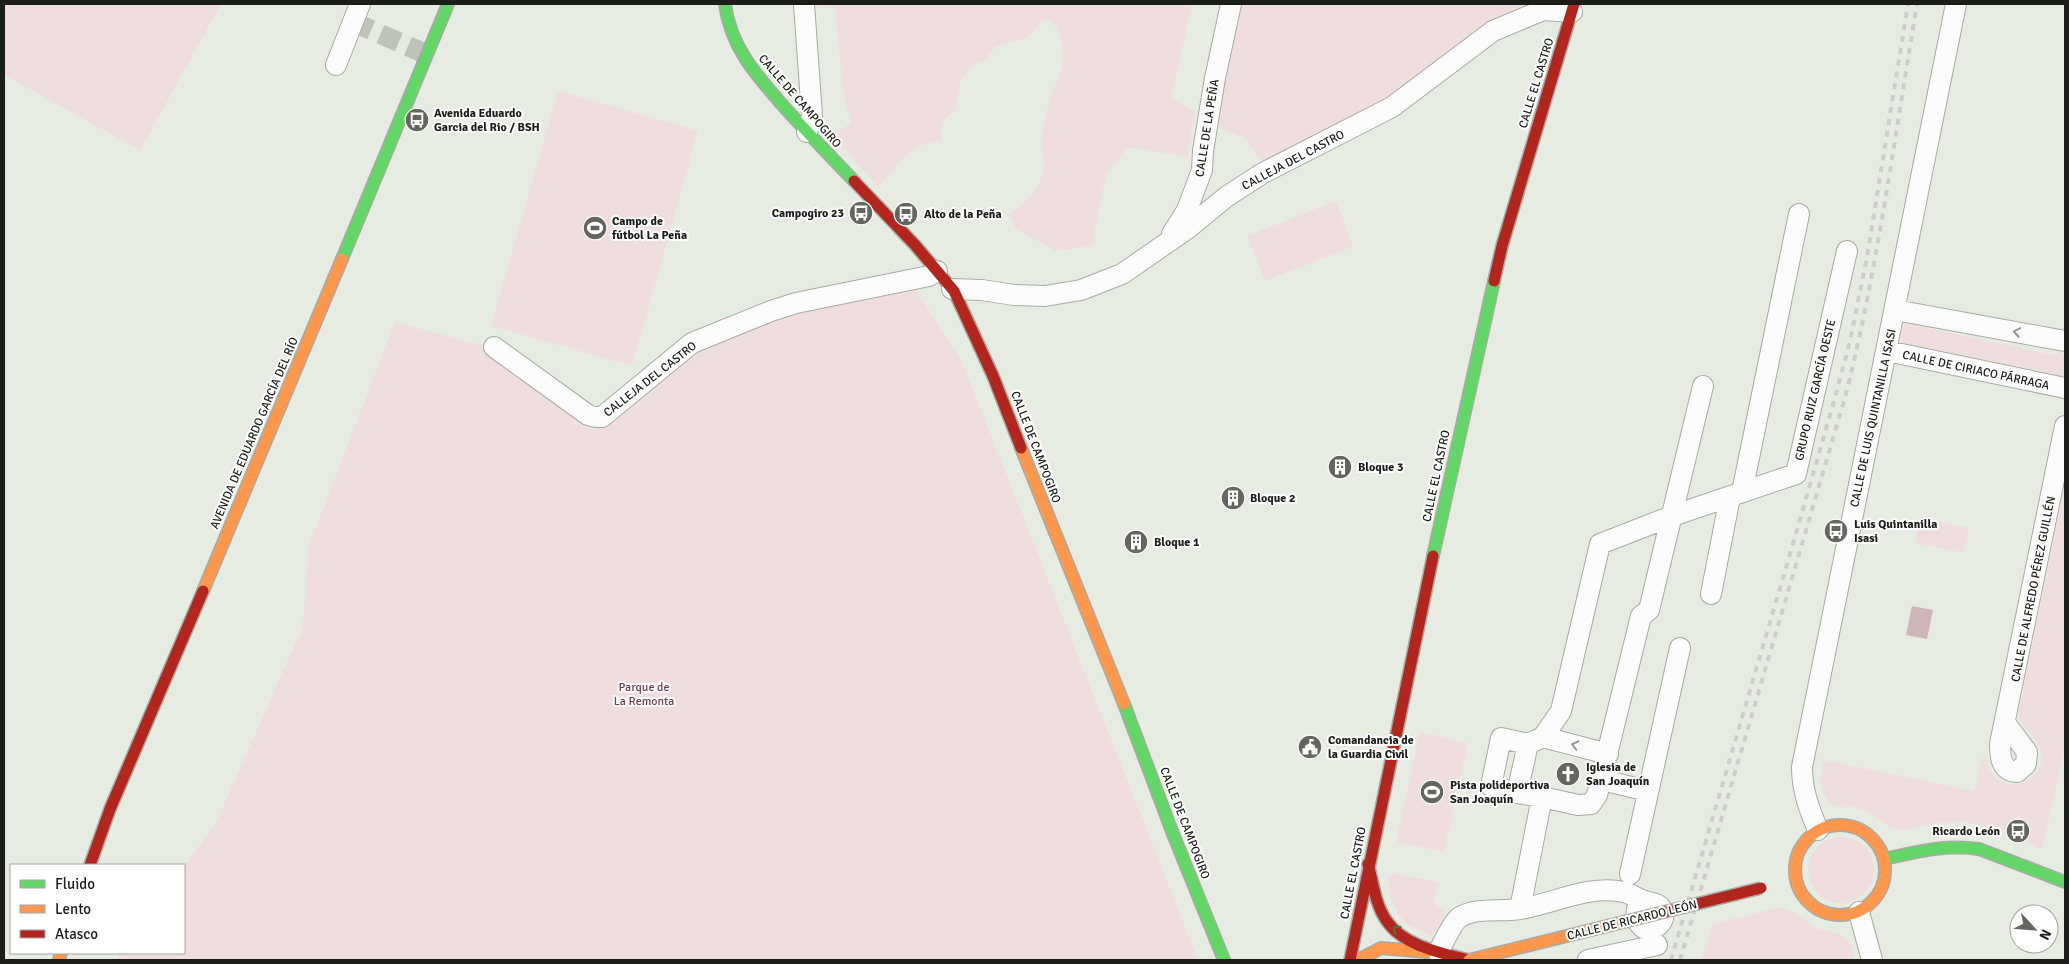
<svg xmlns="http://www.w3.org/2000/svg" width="2069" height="964" viewBox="0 0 2069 964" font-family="Signika,sans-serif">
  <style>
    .green { fill: #f0dedf }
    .water { fill: #cdb5b8 }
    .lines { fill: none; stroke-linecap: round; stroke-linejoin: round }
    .street-tunnel { stroke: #bec3ba; stroke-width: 20; stroke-dasharray: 20 10; stroke-linecap: butt }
    .street-casing { stroke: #a7aba3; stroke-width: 22 }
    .fast-casing { stroke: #a7aba3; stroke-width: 14 }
    .slow-casing { stroke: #a7aba3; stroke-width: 14 }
    .jam-casing { stroke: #a7aba3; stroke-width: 14 }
    .street { stroke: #fbfcfb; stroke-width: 20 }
    .fast { stroke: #63d668; stroke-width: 11 }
    .slow { stroke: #ff974d; stroke-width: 11 }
    .jam { stroke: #b3261e; stroke-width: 11 }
    .rail { stroke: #cdcecb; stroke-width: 4; stroke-dasharray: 6 6; stroke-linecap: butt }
    .slow-bridge-casing { stroke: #a7aba3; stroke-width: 14; stroke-linecap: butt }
    .jam-bridge-casing { stroke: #a7aba3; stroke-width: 14; stroke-linecap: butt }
    .slow-bridge { stroke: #ff974d; stroke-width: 11 }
    .jam-bridge { stroke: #b3261e; stroke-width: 11 }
    .oneway { stroke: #969895 }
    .oneway2 { stroke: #3f7a40 }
    .labels { text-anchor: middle; stroke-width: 4; stroke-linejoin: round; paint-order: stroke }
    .street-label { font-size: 12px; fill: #1b1e18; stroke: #fff }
    .poi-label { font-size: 12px; font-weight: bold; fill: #1b1e18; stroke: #fff; text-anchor: start }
    .park-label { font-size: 12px; fill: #723d4c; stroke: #fff }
  </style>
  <rect width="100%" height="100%" fill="#e7ece2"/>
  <path class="green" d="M4 4H221L140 150 4 75Z
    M811 4H1192L1171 98 1195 112 1187 157 1141 149 1126 148 1105 178 1092 246 1056 251 1016 229 1008 215C1021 205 1038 191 1042 175 1046 161 1040 146 1042 133 1044 119 1048 105 1053 92 1056 81 1062 70 1063 59 1063 46 1059 18 1043 19L1029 37 996 46 984 61 973 65 966 71 960 83 956 108 944 120 941 126V141L918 146 904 157 878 187 833 135 851 123 843 93 835 8 810 6Z
    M1237 4H1529L1477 30 1388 101 1305 147 1262 161 1245 138 1216 127Z
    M558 91 698 131 632 366 491 326Z
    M1336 201 1353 246 1265 281 1247 236Z
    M913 285 962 362 1198 960H116L120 953H184V866L215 825 303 626 308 548 395 322 488 347 594 431 696 348 778 315Z
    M1909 321H1918V326L2057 356 2058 349 2065 355V375L2061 379 2055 380V374L1913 346 1904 348 1899 335 1904 324Z
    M2065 484V746L2042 850 2024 839 2028 832 2014 825 2010 835 1964 821 1940 823 1904 830 1890 828 1874 815 1853 807 1835 806 1829 802 1821 789 1820 780 1824 760 1974 791 1982 758 1986 759C1995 804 2053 782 2040 748 2036 736 2023 728 2018 716Z
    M1920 518 1969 528 1964 553 1915 543Z
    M1420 732 1468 743 1444 852 1396 842Z
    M1808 870a33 33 0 1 1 66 0a33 33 0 1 1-66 0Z
    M1392 873 1438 882 1434 903 1445 910 1441 923 1432 936C1424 932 1413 928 1406 923 1393 911 1388 892 1388 875Z
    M1776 908C1793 907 1803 921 1817 928 1826 932 1836 931 1843 936 1851 942 1853 952 1855 960H1701L1713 924Z"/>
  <path class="water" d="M1912 606 1933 610 1927 639 1906 635Z"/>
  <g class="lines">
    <path class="street-tunnel" d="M353 22 426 54"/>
    <g class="street-casing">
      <path id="street" d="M804 4 812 116 807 132
        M336 65 360 4
        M1172 234 1187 210 1202 170 1203 151 1215 78 1231 4
        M952 289 982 290 1014 295 1045 296 1081 290 1122 274 1187 229 1226 197 1263 173 1392 107 1493 31 1543 10 1572 12
        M1895 310 2065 341
        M494 347 588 415 595 417H602L692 343 771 311 796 303 929 276 937 271
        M1887 351 2065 388
        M1742 492 1799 214
        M1711 594 1730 497
        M2006 724 2027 752 2026 764 2017 772C2001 771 2000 757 2000 744L2065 426
        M1543 737 1608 754
        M1602 780 1648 791
        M1517 793 1491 786 1501 738 1528 744
        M1542 797 1578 805 1591 804 1597 795 1641 616 1649 610 1703 386
        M1818 830C1809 809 1802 790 1802 767L1956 4
        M1630 874 1680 648
        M1520 909 1542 797 1517 793 1528 744 1543 737 1561 711 1600 544 1672 516 1796 474 1847 251
        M1859 912 1872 960
        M1438 952C1443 944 1453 921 1460 917 1478 907 1499 912 1520 909 1553 904 1590 884 1624 892 1632 894 1637 899 1645 901 1651 904 1656 901 1661 908 1667 917 1661 925 1653 929L1643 928 1636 920 1637 909 1646 902
        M1588 960 1657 945"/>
    </g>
    <g class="fast-casing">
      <path id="fast" d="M725 4C730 47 758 77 785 108 808 133 831 157 854 181
        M342 259 448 4
        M1433 556 1494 281
        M1124 704 1173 834 1224 960
        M1884 859C1916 852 1946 844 1979 849L2065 882"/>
    </g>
    <g class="slow-casing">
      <path id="slow" d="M1021 448 1124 704
        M203 591 342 259
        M1795 870a45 45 0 1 1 90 0a45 45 0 1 1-90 0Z
        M59 960 61 953
        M1358 960 1381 948 1427 952"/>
    </g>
    <g class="jam-casing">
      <path id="jam" d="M854 181 915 245 954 291 993 376 1021 448
        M1494 281 1502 246 1574 4
        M1368 864C1373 882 1375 904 1386 920 1403 946 1441 953 1469 960
        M90 865 110 809 203 591
        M1350 960 1433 556"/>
    </g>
    <use href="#street" class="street"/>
    <use href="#fast" class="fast"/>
    <use href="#slow" class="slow"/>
    <use href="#jam" class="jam"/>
    <path class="rail" d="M1671 960 1797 530 1834 401 1850 341 1867 257 1908 4
      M1680 960 1846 394C1878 266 1895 134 1917 4"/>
    <g class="slow-bridge-casing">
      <path id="slow-bridge" d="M1469 960 1668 911"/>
    </g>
    <g class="jam-bridge-casing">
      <path id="jam-bridge" d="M1668 911 1761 888"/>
    </g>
    <use href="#slow-bridge" class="slow-bridge"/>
    <use href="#jam-bridge" class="jam-bridge"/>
  </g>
  <defs><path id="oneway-chevron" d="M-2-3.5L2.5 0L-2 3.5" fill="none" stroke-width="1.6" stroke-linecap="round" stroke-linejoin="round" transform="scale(1.25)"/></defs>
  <g class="oneway">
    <use href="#oneway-chevron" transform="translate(2017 332) rotate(-170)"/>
    <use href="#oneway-chevron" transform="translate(1575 745) rotate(-166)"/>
  </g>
  <use class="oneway2" href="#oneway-chevron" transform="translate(1396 929) rotate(-142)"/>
  <defs>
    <g id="bus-disc" transform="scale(1.25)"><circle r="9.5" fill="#62665f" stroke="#fff"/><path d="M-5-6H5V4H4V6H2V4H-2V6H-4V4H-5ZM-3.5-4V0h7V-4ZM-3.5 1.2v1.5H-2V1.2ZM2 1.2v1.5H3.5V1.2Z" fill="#fff"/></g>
    <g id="stadium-disc" transform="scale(1.25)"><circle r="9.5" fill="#62665f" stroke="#fff"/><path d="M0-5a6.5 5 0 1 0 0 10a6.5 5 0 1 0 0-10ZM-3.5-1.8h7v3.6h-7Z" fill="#fff"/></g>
    <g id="building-disc" transform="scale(1.25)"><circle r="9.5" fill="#62665f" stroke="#fff"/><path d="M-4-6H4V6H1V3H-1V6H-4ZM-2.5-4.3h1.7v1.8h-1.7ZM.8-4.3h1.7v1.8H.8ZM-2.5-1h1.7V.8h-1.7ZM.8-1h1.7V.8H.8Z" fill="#fff"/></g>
    <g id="civic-disc" transform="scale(1.25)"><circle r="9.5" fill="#62665f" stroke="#fff"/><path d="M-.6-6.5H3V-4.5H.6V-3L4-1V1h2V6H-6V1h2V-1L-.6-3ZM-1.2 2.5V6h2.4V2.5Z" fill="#fff"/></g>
    <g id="church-disc" transform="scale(1.25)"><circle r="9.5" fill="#62665f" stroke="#fff"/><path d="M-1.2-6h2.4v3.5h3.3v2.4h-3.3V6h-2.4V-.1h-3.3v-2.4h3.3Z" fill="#fff"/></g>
  </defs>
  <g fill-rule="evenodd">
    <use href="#bus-disc" x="417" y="120"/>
    <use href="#bus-disc" x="861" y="213"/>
    <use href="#bus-disc" x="906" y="214"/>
    <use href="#stadium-disc" x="595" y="228"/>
    <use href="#building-disc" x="1340" y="467"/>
    <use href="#building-disc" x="1233" y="498"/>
    <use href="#bus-disc" x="1836" y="531"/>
    <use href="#building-disc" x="1136" y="542"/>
    <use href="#civic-disc" x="1310" y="747"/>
    <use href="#church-disc" x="1568" y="774"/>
    <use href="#stadium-disc" x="1432" y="792"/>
    <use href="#bus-disc" x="2018" y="831"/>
  </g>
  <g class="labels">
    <g class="street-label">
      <text transform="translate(1536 83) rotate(-73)" y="4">CALLE EL CASTRO</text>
      <text transform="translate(800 101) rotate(49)" y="4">CALLE DE CAMPOGIRO</text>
      <text transform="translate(1207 128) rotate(-81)" y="4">CALLE DE LA PEÑA</text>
      <text transform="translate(1293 160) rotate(-28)" y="4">CALLEJA DEL CASTRO</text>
      <text transform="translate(1976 370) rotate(12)" y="4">CALLE DE CIRIACO PÁRRAGA</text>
      <text transform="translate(650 379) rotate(-38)" y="4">CALLEJA DEL CASTRO</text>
      <text transform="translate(1815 390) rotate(-77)" y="4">GRUPO RUIZ GARCÍA OESTE</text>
      <text transform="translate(1873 418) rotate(-78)" y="4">CALLE DE LUIS QUINTANILLA ISASI</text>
      <text transform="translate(254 433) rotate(-67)" y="4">AVENIDA DE EDUARDO GARCÍA DEL RÍO</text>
      <text transform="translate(1036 447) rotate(69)" y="4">CALLE DE CAMPOGIRO</text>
      <text transform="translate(1436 476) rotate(-78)" y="4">CALLE EL CASTRO</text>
      <text transform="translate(2033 589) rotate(-79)" y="4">CALLE DE ALFREDO PÉREZ GUILLÉN</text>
      <text transform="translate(1185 823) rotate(69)" y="4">CALLE DE CAMPOGIRO</text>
      <text transform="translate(1353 873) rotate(-79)" y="4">CALLE EL CASTRO</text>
      <text transform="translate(1632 920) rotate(-14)" y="4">CALLE DE RICARDO LEÓN</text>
    </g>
    <g class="poi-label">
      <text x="434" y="117">Avenida Eduardo<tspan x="434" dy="14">Garcia del Rio / BSH</tspan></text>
      <text x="844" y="217" text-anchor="end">Campogiro 23</text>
      <text x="924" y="218">Alto de la Peña</text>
      <text x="612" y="225">Campo de<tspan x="612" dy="14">fútbol La Peña</tspan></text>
      <text x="1358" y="471">Bloque 3</text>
      <text x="1250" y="502">Bloque 2</text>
      <text x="1854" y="528">Luis Quintanilla<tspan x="1854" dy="14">Isasi</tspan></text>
      <text x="1154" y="546">Bloque 1</text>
      <text x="1328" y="744">Comandancia de<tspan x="1328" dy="14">la Guardia Civil</tspan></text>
      <text x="1586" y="771">Iglesia de<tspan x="1586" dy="14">San Joaquín</tspan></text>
      <text x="1450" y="789">Pista polideportiva<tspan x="1450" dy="14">San Joaquín</tspan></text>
      <text x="2000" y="835" text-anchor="end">Ricardo León</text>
    </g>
    <g class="park-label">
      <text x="644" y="691">Parque de<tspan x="644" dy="14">La Remonta</tspan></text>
    </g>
  </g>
  <rect width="2069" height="964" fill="none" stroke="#1b1e18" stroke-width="10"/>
  <rect x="10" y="864" width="175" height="90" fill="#ffffff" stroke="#a4a5a3"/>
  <rect x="20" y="880" width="25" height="8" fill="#63d668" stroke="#a4a5a3"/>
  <text x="55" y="889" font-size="15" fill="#1b1e18">Fluido</text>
  <rect x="20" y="905" width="25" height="8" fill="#ff974d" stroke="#a4a5a3"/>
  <text x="55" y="914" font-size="15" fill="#1b1e18">Lento</text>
  <rect x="20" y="930" width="25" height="8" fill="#b3261e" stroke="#a4a5a3"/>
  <text x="55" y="939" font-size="15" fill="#1b1e18">Atasco</text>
  <g transform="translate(2034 929) rotate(116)"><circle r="24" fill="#ffffff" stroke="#a4a5a3"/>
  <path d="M0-4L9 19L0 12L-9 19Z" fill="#62665f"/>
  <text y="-8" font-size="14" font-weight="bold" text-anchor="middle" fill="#1b1e18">N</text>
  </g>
</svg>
